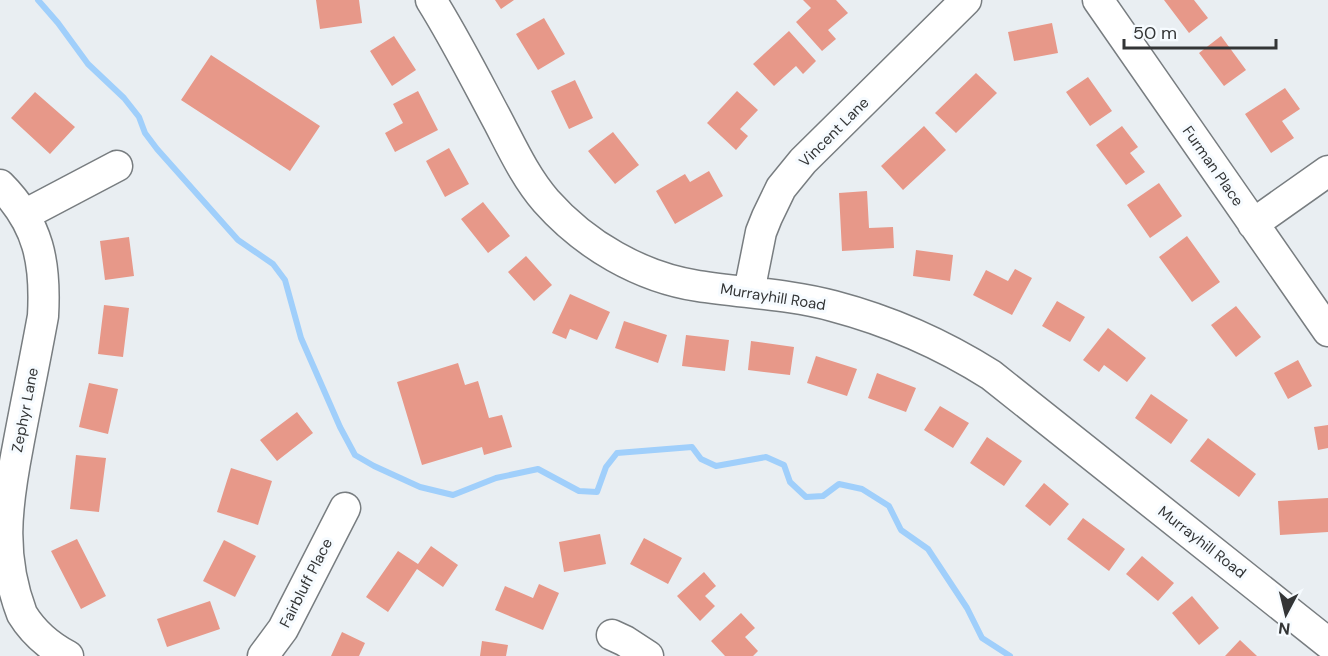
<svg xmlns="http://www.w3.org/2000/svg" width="1328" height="656" viewBox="0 0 1328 656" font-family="'DM Sans',sans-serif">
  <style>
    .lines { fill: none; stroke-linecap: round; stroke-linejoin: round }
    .stream { stroke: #a0cffb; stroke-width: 6 }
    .building { fill: #e79889 }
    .minor-casing { stroke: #787d80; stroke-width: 33 }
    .minor { stroke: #fff; stroke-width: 30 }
    .labels { text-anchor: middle; stroke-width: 6; stroke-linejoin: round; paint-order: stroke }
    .street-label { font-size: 15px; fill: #333536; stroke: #f6fbff }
  </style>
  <rect width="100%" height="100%" fill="#e9eef2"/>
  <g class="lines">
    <path class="stream" d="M38 0 58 23 88 64 124 98 139 117 145 133 157 149 238 240 273 264 285 280 301 338 340 427 355 455 374 466 420 487 453 495 496 478 538 469 579 491 597 492 606 467 617 453 692 447 701 459 716 466 766 457 784 465 790 482 806 497 823 496 839 484 862 489 889 506 901 530 928 549 967 608 982 638 1010 656"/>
  </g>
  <path class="building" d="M316 0H359L362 23 320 29Z
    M495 0H514L501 9Z
    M803 0H836L848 13 828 30 836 39 822 51 796 22 811 8Z
    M1164 0H1194L1208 18 1189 33Z
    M544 18 565 54 538 70 516 34Z
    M1052 23 1058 53 1014 61 1008 32Z
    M789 31 816 61 803 74 796 66 774 86 753 64Z
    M394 36 416 70 392 86 370 51Z
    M1221 36 1246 70 1224 86 1199 53Z
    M211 55 320 126 290 171 181 100Z
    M976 73 997 93 956 133 935 113Z
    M1088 77 1112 111 1090 126 1066 92Z
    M575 80 593 118 569 129 551 91Z
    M1285 88 1300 109 1282 121 1294 138 1271 153 1245 114Z
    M418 91 438 130 395 152 385 133 403 123 393 104Z
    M737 91 758 110 740 129 748 136 736 150 707 123Z
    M35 92 75 127 50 154 11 118Z
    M924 126 946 150 903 190 881 166Z
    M1122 126 1138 147 1130 153 1145 172 1126 185 1096 145Z
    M613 132 639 165 615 184 588 151Z
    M449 148 469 184 445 197 426 161Z
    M709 171 723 196 675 224 656 191 685 174 690 182Z
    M1159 183 1182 216 1150 238 1127 205Z
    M867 191 869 228 893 227 894 248 842 251 839 193Z
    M483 202 510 236 488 253 461 219Z
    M1187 236 1220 282 1192 302 1159 257Z
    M129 237 134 276 105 280 100 241Z
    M916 250 953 255 950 281 913 276Z
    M526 256 552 285 534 301 508 272Z
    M1015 269 1032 278 1012 315 973 295 986 270 1008 281Z
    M570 294 610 312 597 340 570 329 566 339 552 333Z
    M1057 301 1085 317 1070 342 1042 326Z
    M104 305 129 308 123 357 98 354Z
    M1236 306 1261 337 1236 357 1211 325Z
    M624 321 667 335 658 363 615 348Z
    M1108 328 1146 358 1127 382 1104 365 1099 372 1083 360Z
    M686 335 729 340 725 371 682 366Z
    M751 341 794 347 790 375 748 370Z
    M816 356 857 369 847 396 807 383Z
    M1298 360 1312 386 1288 399 1274 373Z
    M458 363 465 385 478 381 489 418 502 415 512 447 484 455 482 447 422 465 397 382Z
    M877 373 916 388 906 412 868 398Z
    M89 383 118 389 108 434 79 427Z
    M1151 394 1188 420 1171 444 1135 418Z
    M940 406 969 423 953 448 924 430Z
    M297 412 313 433 277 461 260 440Z
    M1328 425V448L1318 450 1314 427Z
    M987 437 1022 461 1004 486 970 463Z
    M1208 438 1256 474 1239 497 1190 461Z
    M76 455 106 458 99 512 70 509Z
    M231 468 272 481 258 525 217 512Z
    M1044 483 1069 504 1050 526 1025 506Z
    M1328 498V532L1280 535 1278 501Z
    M1083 518 1125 549 1109 571 1067 539Z
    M600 534 606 564 564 572 559 542Z
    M644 538 682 558 668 584 630 564Z
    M77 539 106 596 81 609 51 551Z
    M224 540 256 556 235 597 203 581Z
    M431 546 458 565 443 587 417 569 388 612 366 597 398 551 418 564Z
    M1142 556 1174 583 1158 601 1126 574Z
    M704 572 716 586 705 596 715 606 700 621 677 596Z
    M539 584 559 593 543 630 495 610 505 586 533 598Z
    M1192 596 1219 628 1199 645 1172 613Z
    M210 601 220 629 167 647 157 619Z
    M741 613 755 628 745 637 758 651 753 656H725L711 641Z
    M342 632 365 643 359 656H331Z
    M1240 640 1257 656H1225Z
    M482 641 508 645 506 656H480Z"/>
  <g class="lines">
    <g class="minor-casing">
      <path id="minor" d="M431 0C456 40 477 82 499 123 513 150 526 178 546 201 585 245 640 277 698 286 743 293 789 294 833 306 890 321 942 344 991 375L1328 643
        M1098 0 1328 331
        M0 185C39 224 46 263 43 316 35 360 26 403 18 446 6 508 0 556 22 614 33 632 49 646 68 656
        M24 215 117 166
        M1253 224 1328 171
        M749 292 761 232 767 217 781 188 803 161 966 0
        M612 635 625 641 648 656
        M263 656 283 629 345 508"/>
    </g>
    <use href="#minor" class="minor"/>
  </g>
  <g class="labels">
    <g class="street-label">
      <text transform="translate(834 132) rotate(-45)" y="5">Vincent Lane</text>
      <text transform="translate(1213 166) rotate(55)" y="5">Furman Place</text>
      <text transform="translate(773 297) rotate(9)" y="5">Murrayhill Road</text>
      <text transform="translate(25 410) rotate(-79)" y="5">Zephyr Lane</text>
      <text transform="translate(1202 542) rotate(38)" y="5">Murrayhill Road</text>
      <text transform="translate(306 583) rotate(-63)" y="5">Fairbluff Place</text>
    </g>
  </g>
  <g transform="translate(1286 614) rotate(187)" stroke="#f6fbff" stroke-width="4.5" paint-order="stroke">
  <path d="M0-4.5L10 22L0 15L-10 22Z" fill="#333536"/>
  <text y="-9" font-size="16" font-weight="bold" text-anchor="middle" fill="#333536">N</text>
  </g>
  <path d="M1124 39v9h152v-9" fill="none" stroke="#333536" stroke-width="3"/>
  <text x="1133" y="39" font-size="18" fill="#333536" stroke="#f6fbff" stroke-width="4.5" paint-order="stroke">50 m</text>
</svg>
